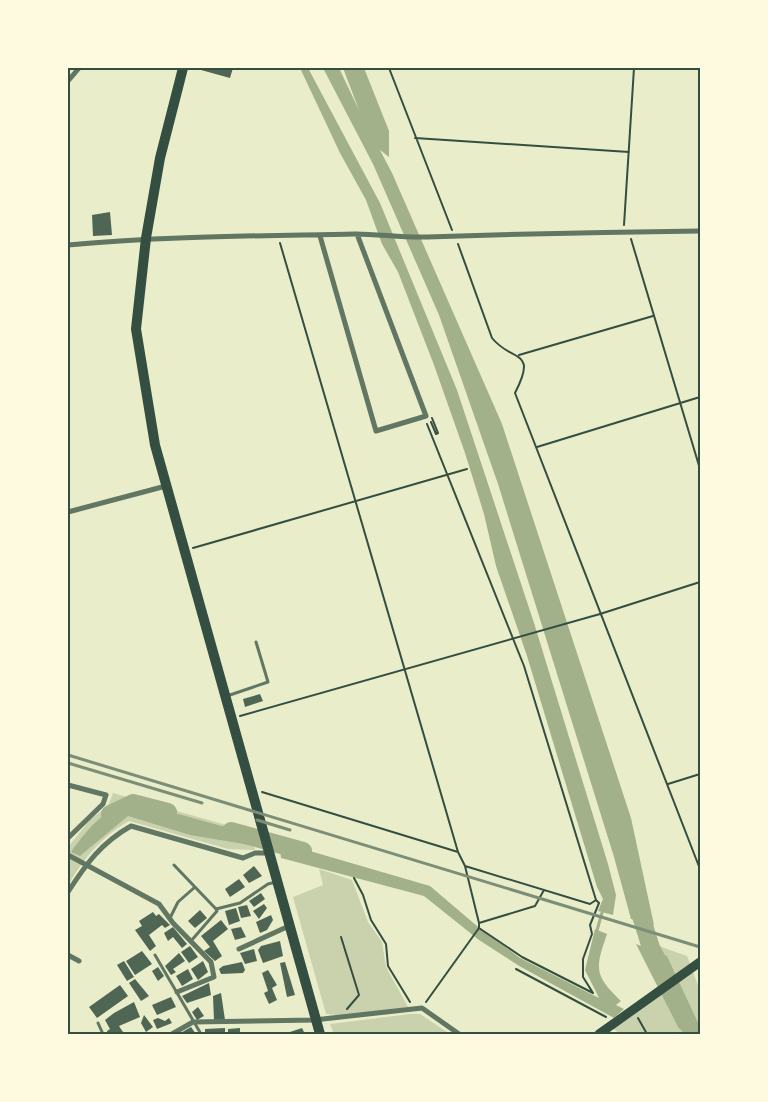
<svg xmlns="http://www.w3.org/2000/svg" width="768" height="1102" viewBox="0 0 768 1102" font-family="Roboto,sans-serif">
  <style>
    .green { fill: #cad2ad }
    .water { fill: #a3b18a }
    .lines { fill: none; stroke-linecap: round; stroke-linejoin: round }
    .stream { stroke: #a3b18a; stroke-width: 3 }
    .river { stroke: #a3b18a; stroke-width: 18 }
    .building { fill: #4f6655 }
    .path { stroke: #344e41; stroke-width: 2 }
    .service { stroke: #617663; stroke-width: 3 }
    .minor { stroke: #617663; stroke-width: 5 }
    .secondary { stroke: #344e41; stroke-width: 9 }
    .primary { stroke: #344e41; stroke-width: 10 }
    .rail { stroke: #7c8e77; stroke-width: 3 }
    .neatline { fill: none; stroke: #344e41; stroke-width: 2 }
  </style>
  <rect width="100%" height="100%" fill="#e9edc9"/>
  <path class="green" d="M113 793 251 832 255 850 228 849 129 821C102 836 83 859 68 885V847L90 820 108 806Z
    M319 869 352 880 368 922 382 942 386 967 408 1007 347 1016 326 1014 293 897 323 885Z
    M645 941 687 956 700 991V1034H620L607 1024 661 985Z
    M410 1014H420L450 1034H334L330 1024Z"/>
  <path class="water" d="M300 68H308L380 203 457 390 534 623 608 864 616 895 613 915 598 911 603 899 597 887 527 656 496 566 484 514 465 453 434 365 398 272 382 244 366 200 340 153Z
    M323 68H339L359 110 343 68H364L389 131V157L380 150 392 173 502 424 631 818 654 925 631 919 614 857 498 484 439 315 373 164Z
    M126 803 164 810 254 835 256 846 190 835 128 816 80 856 71 852C86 831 101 812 126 803Z
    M279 842 430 886 477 926 520 958 599 998 585 970 595 929 607 934C595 969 594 975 621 1001L616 1005 624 1009 614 1018 521 967 479 940 424 896 281 858Z
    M636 944 667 956 700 1027V1034H685L678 1027Z"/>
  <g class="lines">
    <path class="stream" d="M596 934 603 909"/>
    <path class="river" d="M110 814 133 803 168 812
      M231 831 303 851
      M636 900 651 948 663 971"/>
  </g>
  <path class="building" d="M202 68H233L230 78 201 70Z
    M110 212 112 235 93 236 92 215Z
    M260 694 263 701 245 707 243 699Z
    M254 866 262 876 249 883 243 875Z
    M239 879 245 887 230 897 225 889Z
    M261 893 265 899 254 907 249 901Z
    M264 904 267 908 259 919 253 911Z
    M247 905 251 916 241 918 238 907Z
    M236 908 240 921 229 925 225 911Z
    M200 910 207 918 195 928 188 921Z
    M153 912 156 916 159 914 170 925 165 928 162 925 149 935 156 946 150 951 135 930 142 926 139 921Z
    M271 915 273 920 267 930 260 933 256 922Z
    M221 920 228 929 213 941 222 956 215 961 204 951 210 947 201 936Z
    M173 927 187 944 182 948 173 937 168 941 164 933Z
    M241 927 246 937 235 940 231 929Z
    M280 941 283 956 263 963 258 950 261 946Z
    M190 946 198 957 189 963 181 952Z
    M254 949 257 961 245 964 240 953Z
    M142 951 152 964 135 975 126 961Z
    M179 953 185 961 173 969 176 972 171 975 165 966Z
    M124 961 134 977 127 981 117 965Z
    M203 961 208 972 198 980 191 969Z
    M242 962 245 970 243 973 221 974 219 969 223 966Z
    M285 962 295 995 287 997 280 963Z
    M158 967 164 976 158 981 152 971Z
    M188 969 193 979 182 986 176 976Z
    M268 970 277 985 272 988 277 1000 269 1004 264 993 268 991 262 973Z
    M135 979 149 996 141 1001 129 983Z
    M209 983 211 995 187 1003 182 996Z
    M120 985 128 996 97 1018 89 1007Z
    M221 993 225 1020H214L213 996Z
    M171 997 176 1007 157 1015 152 1005Z
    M134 1002 140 1017 119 1026 123 1032 120 1034H108L107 1031 110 1029 105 1020 114 1013Z
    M198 1007 204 1016 197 1020 192 1012Z
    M144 1015 153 1027 146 1032 141 1023Z
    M158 1018 165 1021 169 1018 172 1023 157 1029 153 1020Z
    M191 1027 196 1034H179Z
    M225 1028V1034H205V1029Z
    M240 1028V1034H228V1029Z
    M302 1028 305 1034H284Z"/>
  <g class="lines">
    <path class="path" d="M389 68 452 230
      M415 138 629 152
      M624 225 634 68
      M631 239 700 469
      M280 243 458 852 465 866 479 923V928L426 1002
      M458 244 492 338C512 363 538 348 515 393L700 869
      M519 355 653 316
      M431 422 436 434 438 433 432 418
      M427 424 524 666 596 900 590 904 465 866
      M537 447 700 397
      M193 548 467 469
      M240 716 600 614 700 582
      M668 784 700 774
      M262 792 458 852
      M354 878 363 895 371 920 386 944 388 966 410 1002
      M479 923 535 906 544 890
      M479 928 522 957 593 993 583 977V959L592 934 590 925 599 903 596 900
      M341 937 359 995 347 1009
      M516 969 606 1017
      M638 1018 647 1034"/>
    <path class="service" d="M227 696 268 682 256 642
      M174 865 194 886
      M170 918 178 902 195 887 216 909 240 903 268 884 276 882
      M191 941 217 911 216 909
      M155 955 201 1034
      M98 1023 103 1034"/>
    <path class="minor" d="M68 81 79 68
      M320 236 376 431 426 416 357 234
      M68 245C164 236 259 236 355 234 379 234 403 238 427 237 518 234 609 232 700 231
      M68 512 166 486
      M68 785 106 795 103 804 68 838
      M68 855 159 904 173 923 211 962 214 977 177 992
      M68 892C86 864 101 843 131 826L243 858 255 853H268
      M239 949 289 926
      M68 955 79 961
      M172 1034 193 1022 314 1020 422 1008 459 1034"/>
    <path class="secondary" d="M599 1034 700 962"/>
    <path class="primary" d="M183 68 160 158 146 238 136 329 155 445 320 1034"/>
    <path class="rail" d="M68 755 700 947
      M68 763 202 803
      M257 820 290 830"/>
  </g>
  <rect width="768" height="1102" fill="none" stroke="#fefae0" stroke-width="138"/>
  <rect x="69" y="69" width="630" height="964" class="neatline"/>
</svg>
